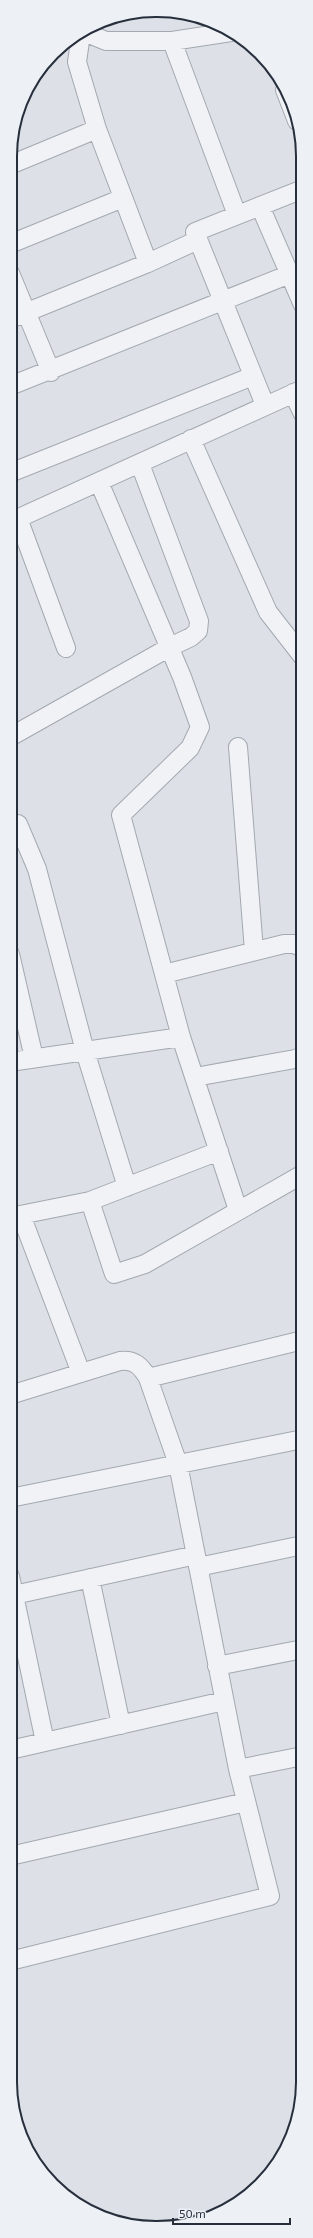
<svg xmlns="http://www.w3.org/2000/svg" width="313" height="2238" viewBox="0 0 313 2238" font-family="'Exo 2',sans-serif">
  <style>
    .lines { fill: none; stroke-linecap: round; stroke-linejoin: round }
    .minor-casing { stroke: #a3a8b1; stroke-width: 20 }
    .minor { stroke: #f0f2f5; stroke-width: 18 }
    .rim { fill: none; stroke: #272f3d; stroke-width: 2 }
  </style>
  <rect width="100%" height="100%" fill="#dde1e7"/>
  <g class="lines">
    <g class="minor-casing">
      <path id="minor" d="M84 32 106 41H172L231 32
        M81 34 77 62 97 129 148 263 198 240
        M172 41 237 215
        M285 90 297 121
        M10 165 97 129
        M260 206 303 305
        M10 244 123 198
        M10 273 51 372
        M10 319 148 263
        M10 386 290 274
        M293 393 303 414
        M265 405 195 232 303 189
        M191 439 268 612 303 657
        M10 473 253 376
        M99 482 182 677 200 727 190 748 121 815 181 1037 238 1210
        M18 518 66 648
        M10 522 303 389
        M10 737 170 647 191 637 198 631 199 621 140 464
        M238 747 254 951
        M18 824 37 869 85 1051 127 1187
        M10 954 34 1058
        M164 974 284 944H294L303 948
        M10 1062 181 1037
        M195 1077 295 1059 303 1056
        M90 1201 114 1274 145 1264 303 1174
        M21 1215 81 1373
        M10 1217 90 1201 219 1151
        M148 1378 303 1340
        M10 1498 303 1439
        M198 1567 303 1545
        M10 1576 45 1742
        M90 1578 121 1725
        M14 1595 196 1555
        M217 1666 303 1649
        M10 1750 224 1701
        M238 1769 303 1756
        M10 1856 246 1802
        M10 1961 270 1896 238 1769 178 1464 148 1378C141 1366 134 1359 120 1361L10 1395"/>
    </g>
    <use href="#minor" class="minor"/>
  </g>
  <path d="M0 0H313V2238H0ZM156 17H157A139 139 0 0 1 296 156V2082A139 139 0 0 1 157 2221H156A139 139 0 0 1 17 2082V156A139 139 0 0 1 156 17Z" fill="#edf0f5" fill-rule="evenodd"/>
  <path class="rim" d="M156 17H157A139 139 0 0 1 296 156V2082A139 139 0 0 1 157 2221H156A139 139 0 0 1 17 2082V156A139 139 0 0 1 156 17Z"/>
  <path d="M173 2218v6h117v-6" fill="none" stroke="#272f3d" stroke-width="2"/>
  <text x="179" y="2218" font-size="12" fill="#272f3d" stroke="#edf0f5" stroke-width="3" paint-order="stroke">50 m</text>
</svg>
